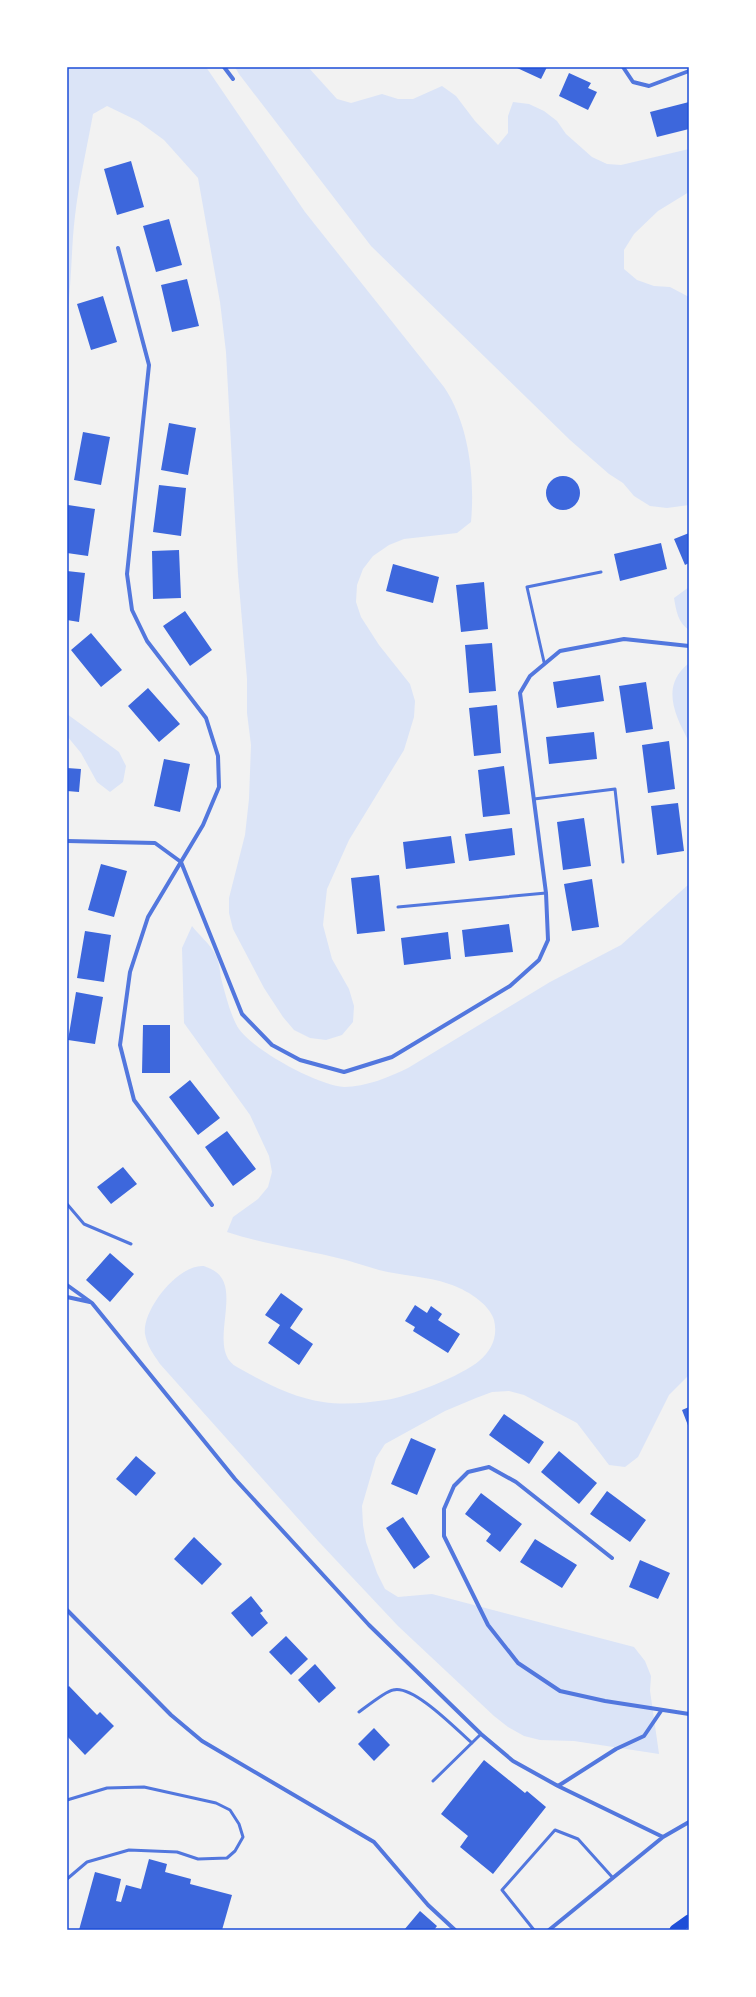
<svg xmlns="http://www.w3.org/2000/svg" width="756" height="1997" viewBox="0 0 756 1997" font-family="'Asap Condensed',sans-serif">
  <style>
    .green { fill: #dbe4f7 }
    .building { fill: #3d67dc }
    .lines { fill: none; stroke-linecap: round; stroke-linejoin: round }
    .service { stroke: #5277de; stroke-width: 3 }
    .minor { stroke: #5277de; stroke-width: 4 }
    .trunk { stroke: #1d4ed8; stroke-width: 11 }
    .neatline { fill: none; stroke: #1d4ed8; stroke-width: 1.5 }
  </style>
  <rect width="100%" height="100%" fill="#f2f2f2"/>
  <path class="green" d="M67 67H206L305 212 444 387C469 424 475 478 471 522L457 533 404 539 389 545 373 556 363 569 357 585 356 602 361 617 379 645 410 684 415 701 414 717 404 750 349 840 327 889 323 925 332 959 349 989 354 1006 353 1022 342 1035 326 1040 310 1038 294 1030 283 1017 264 988 233 929 229 913V898L245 835 249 799 251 745 247 713V679L238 574 226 352 220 302 198 178 164 140 138 121 107 106 93 114C87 148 79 181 75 216 71 248 72 282 67 314Z
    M235 67H308L337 99 351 103 382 94 398 99H413L442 86 456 96 475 121 498 145 508 133V116L513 102 529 104 544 111 557 121 566 134 592 157 607 164 621 165 689 149V192L658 211 634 234 624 250V269L637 280 654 286 670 287 689 297V505L667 508 650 506 634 496 623 483 609 474 570 440 371 246 239 74Z
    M689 587V630C678 623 676 610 674 598Z
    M689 663V742C675 715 660 686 689 663Z
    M67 714 119 752 126 766 123 782 110 792 97 782 81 753 67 736Z
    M689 884V1375L669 1395 638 1457 625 1467 609 1465 577 1423 524 1395 509 1391 492 1392 476 1398 445 1411 385 1444 376 1458 362 1506 363 1525 366 1542 377 1573 385 1589 398 1597 432 1594 634 1647 645 1661 651 1676 650 1691 659 1754 574 1741 540 1740 524 1736 508 1727 494 1716 398 1626 319 1542 160 1364C154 1355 147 1346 145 1334 142 1310 178 1264 204 1266 204 1266 211 1269 211 1269 247 1285 204 1349 237 1367 263 1382 294 1398 323 1402 343 1405 367 1403 386 1400 408 1397 463 1375 479 1361 492 1350 498 1336 494 1320 489 1303 465 1289 449 1284 427 1276 402 1276 379 1270 368 1267 357 1263 346 1260 307 1250 266 1245 227 1232L233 1217 258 1199 268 1187 272 1172 269 1156 250 1115 184 1023 182 948 192 926C199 935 210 944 215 954 219 960 220 971 221 978 225 993 229 1010 236 1024 247 1048 319 1086 344 1087 366 1087 389 1077 408 1068L550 982 621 945Z"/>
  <path class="building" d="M515 67H547L541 79Z
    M569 73 591 83 588 88 597 92 588 110 559 96Z
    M689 102V129L657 137 650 112Z
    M131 161 144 207 117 215 104 169Z
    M169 219 182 265 156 272 143 226Z
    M187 279 199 326 172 332 161 285Z
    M103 296 117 342 91 350 77 304Z
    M169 423 196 428 188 475 161 470Z
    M83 432 110 437 101 485 74 480Z
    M546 493a17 17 0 1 1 34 0a17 17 0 1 1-34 0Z
    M159 485 186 488 181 536 153 532Z
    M68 505 95 509 88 556 67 553Z
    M689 533V563L685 565 674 539Z
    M661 543 667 569 620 581 614 554Z
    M179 550 181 598 153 599 152 551Z
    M393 564 439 577 433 603 386 591Z
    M67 571 85 573 79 622 67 620Z
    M484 582 488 629 461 632 456 585Z
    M185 611 212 650 190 666 163 626Z
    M91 633 122 670 101 687 71 650Z
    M492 643 496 691 469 693 465 645Z
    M600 675 604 701 557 708 553 682Z
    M646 682 653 729 626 733 619 686Z
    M148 688 180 724 159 742 128 706Z
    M497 705 501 753 474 756 469 708Z
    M594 732 597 759 549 764 546 737Z
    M669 741 675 789 648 793 642 745Z
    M164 759 190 764 180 812 154 806Z
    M504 766 510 814 483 817 478 770Z
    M67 768 81 769 79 792 67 791Z
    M678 803 684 851 657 855 651 806Z
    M584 818 591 866 563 870 557 822Z
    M512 828 515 855 469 861 465 834Z
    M451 836 455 863 406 869 403 842Z
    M101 864 127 871 114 917 88 910Z
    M379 875 385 931 357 934 351 878Z
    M592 879 599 927 572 931 564 884Z
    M509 924 513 952 465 957 462 930Z
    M85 931 111 935 104 982 77 978Z
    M448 932 451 959 404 965 401 938Z
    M76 992 103 997 95 1044 68 1040Z
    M143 1025H170V1073H142Z
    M190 1080 220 1118 198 1135 169 1097Z
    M227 1131 256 1169 233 1186 205 1147Z
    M123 1167 137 1184 111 1204 97 1187Z
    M110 1253 134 1274 110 1302 86 1280Z
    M281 1293 303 1309 290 1328 313 1344 299 1365 268 1343 280 1325 265 1315Z
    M415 1305 427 1313 431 1306 442 1314 438 1320 460 1334 448 1353 413 1331 415 1327 405 1321Z
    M689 1407V1428L682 1410Z
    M504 1414 544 1442 529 1464 489 1435Z
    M411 1438 436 1449 417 1495 391 1484Z
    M559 1451 597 1483 579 1504 541 1472Z
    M136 1456 156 1473 136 1496 116 1479Z
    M607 1491 646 1520 630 1542 590 1514Z
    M481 1493 522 1524 500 1552 486 1541 491 1534 465 1514Z
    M403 1517 430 1557 414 1569 386 1528Z
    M194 1537 222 1564 202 1585 174 1559Z
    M535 1539 577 1565 562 1588 520 1562Z
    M640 1560 670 1573 658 1599 629 1587Z
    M251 1596 263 1611 260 1613 268 1623 252 1637 231 1613Z
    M286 1636 308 1659 291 1675 269 1652Z
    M315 1664 336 1688 319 1703 298 1680Z
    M69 1686 97 1715 100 1712 114 1726 85 1755 67 1736V1688Z
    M374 1728 390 1745 374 1761 358 1744Z
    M484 1760 525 1793 527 1791 546 1807 493 1874 460 1847 468 1836 441 1814Z
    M149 1859 167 1864 165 1872 191 1879 190 1884 232 1895 222 1930H79L95 1872 121 1879 116 1901 121 1902 126 1885 141 1889Z
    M420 1911 437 1926 434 1930H404Z"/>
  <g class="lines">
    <path class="service" d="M544 662 527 587 601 572
      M534 799 615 789 623 862
      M398 907 546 893
      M67 1204 84 1224 131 1244
      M359 1712C366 1707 386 1691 393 1690 413 1684 457 1730 472 1743
      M433 1781 481 1734
      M67 1800 107 1788 144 1787 216 1803 230 1810 239 1824 243 1837 235 1851 227 1858 198 1859 177 1852 129 1850 87 1862 67 1879
      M534 1930 502 1890 555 1830 578 1839 613 1878"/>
    <path class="minor" d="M224 67 233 79
      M623 67 633 82 649 86 689 71
      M118 248 149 365 127 574 132 610 147 641 206 718 218 756 219 787 203 825 148 917 130 972 120 1045 134 1100 212 1205
      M67 841 155 843 181 862 242 1014 272 1045 300 1060 344 1072 392 1057 510 986 539 960 548 940 546 893 520 693 530 676 560 651 624 639 689 646
      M67 1285 92 1303 235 1479 369 1625 481 1734 513 1761 558 1786 663 1837
      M67 1297 90 1302
      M612 1558 516 1482 489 1467 468 1472 454 1486 444 1509V1536L488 1625 518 1663 560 1691 605 1701 689 1714
      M67 1610 171 1715 202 1741 374 1842 428 1905 455 1930
      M558 1786 616 1749 644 1736 661 1711
      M549 1930 663 1837 689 1822"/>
    <path class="trunk" d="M675 1930 689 1920"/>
  </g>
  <rect width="756" height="1997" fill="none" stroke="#ffffff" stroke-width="136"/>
  <rect x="68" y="68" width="620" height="1861" class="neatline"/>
</svg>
